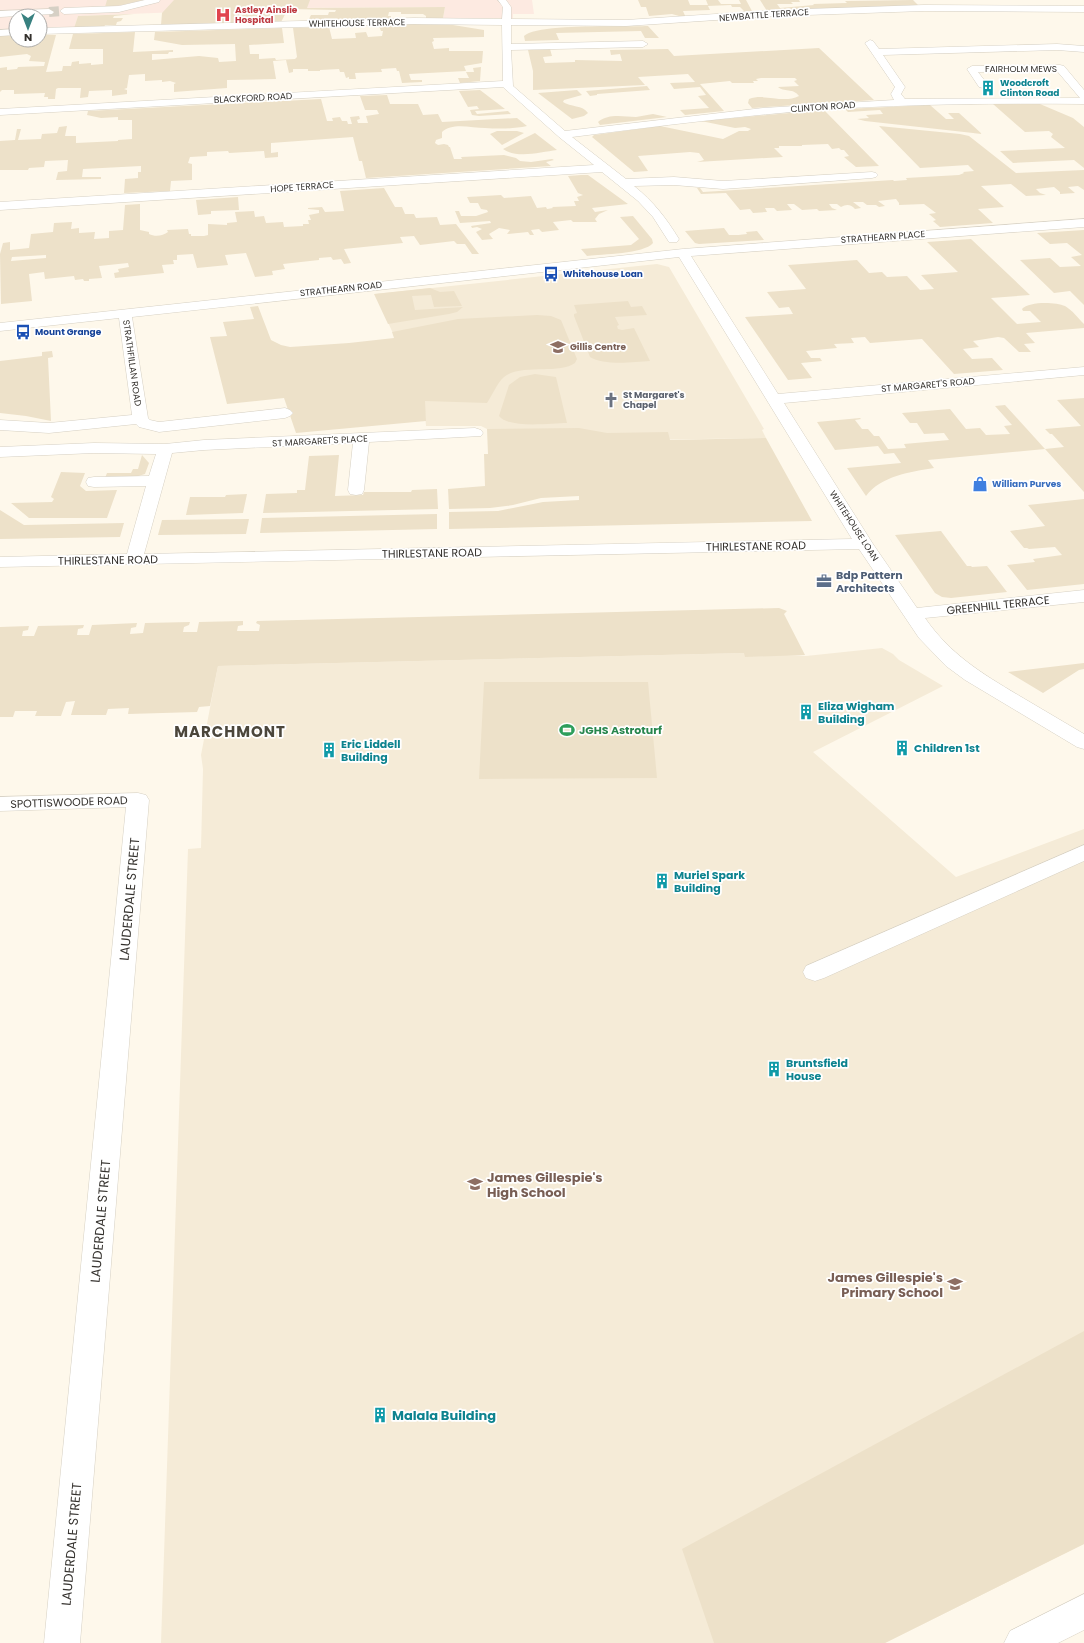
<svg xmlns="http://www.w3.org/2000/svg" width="1084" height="1643" viewBox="0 0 1084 1643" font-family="Poppins,sans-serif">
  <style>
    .built { fill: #f5ebd7 }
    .medical { fill: #fdeae1 }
    .green { fill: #ede1c9; fill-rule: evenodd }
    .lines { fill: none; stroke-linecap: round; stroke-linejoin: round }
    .minor-tunnel { stroke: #d6d0c5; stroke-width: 10; stroke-dasharray: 10 5; stroke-linecap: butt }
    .minor-casing { stroke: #d6d0c3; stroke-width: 1 }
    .minor { fill: #fff; fill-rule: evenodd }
    .labels { text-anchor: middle; stroke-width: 3.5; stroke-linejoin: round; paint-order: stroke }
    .far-health-label { font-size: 9px; font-weight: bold; fill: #be3a42; stroke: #fff; text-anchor: start }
    .far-street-label { font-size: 9px; fill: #34312d; stroke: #fff }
    .far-culture-label { font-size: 9px; font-weight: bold; fill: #0d838f; stroke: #fff; text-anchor: start }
    .far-transit-label { font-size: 9px; font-weight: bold; fill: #164399; stroke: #fff; text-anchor: start }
    .far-education-label { font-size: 9px; font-weight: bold; fill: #785e54; stroke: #fff; text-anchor: start }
    .far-worship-label { font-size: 9px; font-weight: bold; fill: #5b616d; stroke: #fff; text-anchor: start }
    .far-shop-label { font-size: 9px; font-weight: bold; fill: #366cbe; stroke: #fff; text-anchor: start }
    .street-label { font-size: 11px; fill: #34312d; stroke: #fff }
    .service-label { font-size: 11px; font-weight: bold; fill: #4e5e75; stroke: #fff; text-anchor: start }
    .culture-label { font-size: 11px; font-weight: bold; fill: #0d838f; stroke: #fff; text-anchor: start }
    .leisure-label { font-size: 11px; font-weight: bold; fill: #27864d; stroke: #fff; text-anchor: start }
    .near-street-label { font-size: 13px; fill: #34312d; stroke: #fff }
    .near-education-label { font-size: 13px; font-weight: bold; fill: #785e54; stroke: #fff; text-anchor: start }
    .near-culture-label { font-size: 13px; font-weight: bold; fill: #0d838f; stroke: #fff; text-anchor: start }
    .district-label { font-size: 15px; font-weight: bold; letter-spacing: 1px; fill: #4b463b; stroke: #fff }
  </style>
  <rect width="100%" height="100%" fill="#fef8eb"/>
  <path class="built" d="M657 264 669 267 764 429 762 430 766 438 513 442 481 426H426L424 401 375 294Z
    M882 648 893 654 899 660 943 686 813 752 956 877 1084 829V1544L885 1643H161L188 849 201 848 203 769 201 755 218 666 744 653 806 656Z"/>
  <path class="medical" d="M0 0H532L534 14H513V18H443L445 7 285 8 78 16 74 28 40 29V16H16V30H0Z"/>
  <path class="green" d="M107 0H143L122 5 105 7Z
    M174 0H310L307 8 445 7 443 18H426V16L423 14H401V12H389L388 16H391V19L308 21 311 15H328L329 12H335L336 10 288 9 281 22 161 25 162 13Z
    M638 0H688L690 5H708L706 0H718L721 4H741L739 0H746L752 11H744L740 7H732L731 5 708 6 710 10 683 11 686 18 672 14 649 16 646 7H641Z
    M760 0H799L800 2H791L793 4H777L780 8 814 5 813 4 847 3 845 1 913 0 918 5 767 11Z
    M134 14 114 16 113 18H123L121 21 117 22 116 25H105L104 27 74 28 78 16Z
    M406 24 453 25 484 30V37L433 38 434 41 432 42 434 49 449 48V51H483L482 63 464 66 466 71 409 74 411 80H422V82L402 83 399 71H397L396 68 381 69 382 72 355 73 356 79H349V77L346 78 344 72H340L339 69 320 70V71H308V69H293V72L289 73 286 60 273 61 276 79 227 80V88L174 92V84L176 83 170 81 162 82V80L145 81V74L129 75 127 88 124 89 127 90V94L112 96V90L89 91 88 97 80 98 81 88H58L56 89 55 99H48V97H44L45 93 14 94V90H2L0 92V68L7 67V70L17 69 18 67 44 66 45 62 29 61 31 56 27 54 0 57V36H16V40H40V35H56L46 72 62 71 63 66H71L72 62 79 61V64L91 63V65L103 64V49H69L73 34 135 32 133 52 173 50V52H169L168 54H152V60L199 56 218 58 219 62 236 61 235 44 182 45 154 40 155 32 282 28 284 43 249 45 250 54H259V59L275 58 276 60 295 59 297 57 293 28 329 27 332 39 356 38 355 33 366 32 368 37 382 36 383 31H381L379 26 394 25 391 27 406 26Z
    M648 26 659 38H645L641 31 556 33 559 40 525 41 524 36C537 23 625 27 648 26Z
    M819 48 874 100 752 108 748 103 749 99C765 93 783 104 799 96 794 88 783 92 778 87L799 86 794 81 797 80 795 78H761L756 79 758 81H753L754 83H732L730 81 700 84 724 111 685 115 680 110 709 108 698 96 706 95 700 87 674 89 670 83 695 82 688 74 638 77 645 85 533 90V71L528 50 550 49 552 56 543 57 545 63 575 62V60L622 61 620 54 611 55 610 50 668 49 674 56Z
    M481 67 480 81 460 83 458 78H469L466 72H474L473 68Z
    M647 86 650 90 597 94V95L590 96 586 91Z
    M480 90 505 109 475 111 477 114 508 111 511 114 479 116 472 115 470 110 479 109 477 106 468 107 459 91Z
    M577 90 582 95 564 100 563 102C570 107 583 105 588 113L584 116 572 119 538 93Z
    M387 95 390 104H418L423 115 438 114 442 122 517 118 527 126C513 129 499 129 485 128 472 128 452 122 442 132V138L436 140 435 143 438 145 444 144 448 145 449 147H450L454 159H462L461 157 504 155 516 158 520 161 531 162 552 159 554 160 546 162 551 166 366 178 362 161H359L353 137 271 143V153L278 152V157L265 158 264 151 229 153 228 151 207 152V156L190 157 188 163 192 164V180L171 181 170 191 124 193 125 179 138 178V172H141V166L83 169 82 177H101V179L56 180 58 172 67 171 68 160 45 161 44 167 29 168 28 170H0V141L15 140 17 129H21L18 140 41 139 42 134 57 133 59 127 67 126 65 136H76V143L118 141V140L132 139V120H118V117L101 118 87 115 88 111 321 99 327 121H333L332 118 340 117 342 121H347L348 124H352L350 117 359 116 360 119 357 120 358 123H368L366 116 379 114 377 110H365L360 96Z
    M993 104H1040L1073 118 1084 127V168L1074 160 1013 163 1000 151 1065 148 1051 137 1053 134 1049 131 1025 132Z
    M930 105 946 119H954L948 113H959L982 134 865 121 857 119 869 118 866 115 883 114 880 110 848 112 845 109Z
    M824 110 879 166 856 167 844 157 849 156 844 150H841L839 148 832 149 828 144 802 145V146H779V148H774L783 157 697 162 704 160 699 153 690 152 638 156 648 171 634 172 592 137 594 135 660 126 723 139 739 131H748L751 129 745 127 735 128 701 121Z
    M653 114 667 117 600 125 598 122C609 113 624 117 636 117 642 116 647 115 653 114Z
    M879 126 960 134 969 136 1016 173 1084 170V190L1078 186 1068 187 1075 193 1060 194V192L1054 187 1036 189 1040 193 1046 195 1026 196 1011 184 981 186 1004 207 978 209 993 223 940 227 933 221 936 220 929 214 936 213 924 204 899 205V203L896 199 878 201 885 206 879 207 876 205H867L863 202H853L861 208 855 209C851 204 846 204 841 207L837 204H829L832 208 837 210 819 211 817 209 802 210 794 204H787L792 210 777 211 774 208H765L767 212 753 213 750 209 740 210 726 193 701 194 697 188H700L703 192 893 180 894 181 907 180 906 178 959 175 964 173 963 172 974 171 968 165 920 168Z
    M497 131H517L524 133 502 145 490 134Z
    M535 133 557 150C541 152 517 159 503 149Z
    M581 175H588L628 204 592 208 595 212 608 210 599 214 595 219 597 222H573L571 220 553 222 559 230 542 232 539 229 531 230 534 235H530L528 232 507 234 510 230 499 228 489 234 493 239 482 240 476 232 482 229 477 227 472 228 471 226 491 223 490 221 460 223 455 211H459L461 216H476L488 212 487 210 481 209 478 203H470L467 197 501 195 504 198 531 196 537 208 546 207 547 209 553 208 552 207 576 206 574 201H579L577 197 583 195 578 193 568 176Z
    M384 188 395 207H402L405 214H414L416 218 437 217 440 225 456 224 479 254H472L465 244H457L454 241 420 245 414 236 400 237 403 243 344 249 351 263 344 264 341 259 333 260 331 257 319 258V260L283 264 285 269 272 271 273 275 255 277 246 253 225 255 228 265 197 268 193 254 177 255V260H173L174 264 162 265 164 273 115 278 114 273 119 272 118 269 129 267 128 263 99 266 102 278 89 279V281H84L83 279 75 280 74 276 45 279 44 272 29 274 32 301 1 304 0 254 3 243 10 242V250L29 248 31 234 53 232 54 223 72 222 71 229 79 228V233L95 232 94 239 109 238V231L123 230 125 205 140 204V230L149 232V234C155 237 163 236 168 232L167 230 188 229 189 234H191V236H204L208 235V224L227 225V223L237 222 235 212 254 211 255 217 264 216 266 223 283 222 284 227 303 226V224H309L308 220H311L309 215 319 213V210L308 209V208L322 207 325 212 344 211 340 191ZM46 255V258L11 261 12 257Z
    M238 197 239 210 211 211V214L198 215 196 200Z
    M633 216 652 239 653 243C644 254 602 254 587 256L581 249 631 245 639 239 620 217Z
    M724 228 729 235C736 235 741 235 747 234L746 232 757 231 764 240 699 244 695 243 685 231Z
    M1084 230V305L1070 291 1054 293 1020 260 1050 258 1060 267 1081 266 1071 257 1082 255 1067 243 1050 244 1037 233Z
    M971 239 1030 295 991 298 1017 324 1041 322 1030 311H1023L1022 309C1029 301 1056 302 1065 306 1072 310 1078 318 1084 324V328L1026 333 1035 343 1024 344 1031 352H1019L1004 338 998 337 973 341 979 347 963 349 972 359 992 358 1003 370 954 374 922 339 870 343 865 337 851 338 854 343 834 344 837 348 806 351 811 358H820L822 361 801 363 812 378 788 380 745 317 793 314 789 307 779 308 767 292 806 289 788 265 857 260 869 273 882 272 887 277 907 276 920 290 934 289 921 275 958 272 927 242Z
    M430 288 440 292 454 291 462 306 434 307 431 295 412 296 415 310 463 307 457 312 449 314 388 324 374 294Z
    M628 301 631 307 642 306 647 315 615 317 619 325 617 326 618 329 622 330 634 328 650 361C634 362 604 366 590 357L574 316V314L577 313 574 305Z
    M258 306 271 340 281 345 290 347 349 343 394 338 392 332 458 319 537 315 551 316 561 320 577 359 575 363C559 375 521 363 504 377 497 383 492 396 487 403L425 401 426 421 296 433 284 398 227 404 210 337 227 336 223 322 254 319 250 307Z
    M52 351 53 357 48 358 51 421 26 416 0 413V361L42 356V352Z
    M535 374 556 377 567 423C551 423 509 429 499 416L509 385 520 377Z
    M1084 398V492L1045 449 928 460 934 468C910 472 881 476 866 496L847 468 901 463 894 453 884 454 878 446 835 450 817 422 860 418 861 419 855 420 862 429H868L874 436H879L888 449 906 448 904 444 949 440 944 433 924 434 917 423H910L902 413 950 409 966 429 980 428 986 435 1010 434 1004 426 1012 425 995 406 1005 405 1045 449 1064 447 1052 434H1050L1045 429 1081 426 1057 400Z
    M579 428 607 433 668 432 670 440 766 438 812 521 449 529V512L498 511 543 502 579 500V496L541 498 513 505 490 508 449 509 448 489 485 486 484 454H488L487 429Z
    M142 455 149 463 145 474 135 477 105 478 107 473H131L133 469H138Z
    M339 455 335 496 363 495 364 492H411L412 490 437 489 438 509 263 513 266 494 297 493V490H305L309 456Z
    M61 472 85 473 80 486 86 491 117 490 107 518H29L11 503 52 502 54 499 51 497Z
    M247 494 243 513 186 515 190 497H225L226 495Z
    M1084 499V584L1027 590 1007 565 1035 562 1033 559 1062 555 1055 547 1029 549 1027 548H1024L1010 531 1045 526 1028 505Z
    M0 510 24 525 124 523 120 537 0 539Z
    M437 514V529L260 533 262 518Z
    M249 519 246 534 158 535 162 520Z
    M941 531 967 566H971L972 567 987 566 1007 592 951 598 942 597 935 593 895 535Z
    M779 608 787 611 784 614 805 655 745 657 744 653 218 666 210 706 199 707 197 712 128 714 129 708 108 709 106 715H71L75 701 66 702 61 716H35L37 711H15L13 717H0V627L29 626 28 630 23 631 22 636H34L38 626 84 625 83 628 78 629 77 635H89L92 625 137 623 136 627 131 628 130 634 143 633 145 623 190 622 189 625 184 627 183 632H197L199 622 243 621V625L238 626 237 631H259L260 625 256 623 257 621Z
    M1084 663V669L1079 670 1043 693 1008 672Z
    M484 682H648L657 778 479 779Z
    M1084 1331V1544L885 1643H714L682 1549Z"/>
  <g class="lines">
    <path class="minor-tunnel" d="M49 12 64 11"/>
    <g class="minor-casing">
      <path id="minor" d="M145 0H160L159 2 119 12 64 14 60 11 64 8 119 6Z
        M498 0H506L511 7V19L626 20 777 10 924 5 1084 6V12L924 11 777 16 626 26 511 25V44L643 41 648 44 643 47 511 50 513 86 565 131 763 108 894 100 891 94 895 87 865 43 870 40 873 41 879 49 1057 44 1084 46V52L1057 50 883 55 905 87 901 94 905 99 1080 98 1057 71 978 72 988 85 983 88 979 87 967 69 972 66 1060 65 1064 66 1084 90V104C999 103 915 104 830 109 744 115 658 126 572 137L626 179 674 177 723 181 872 172 876 173 878 175 876 177 872 178 723 189 674 185 634 186C654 202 666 218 679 239L677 242H669L653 217 638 201 602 172 0 210V202L594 165 559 137 503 87 0 115V109L503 81 502 25 414 24 40 34V28L414 18 502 19 503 7Z
        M49 9 54 12 52 14 0 17V11Z
        M16 29V35L0 36V30Z
        M1084 219V227L691 256 778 394 1084 367V375L784 403 873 544 917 608 1084 590V602L925 618C950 654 981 673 1018 695 1040 708 1062 721 1084 734V749L1077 747 965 680 946 666 919 638 859 549 0 567V557L127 554 146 486 94 487 88 486 86 482 88 478 94 477 149 476 156 454 94 453 0 457V447L94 443 165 444 204 440 475 428 481 430 483 433 481 436 369 442 364 490 362 494 356 495 350 494 348 490 353 443 204 450 172 453 144 554 852 539 679 257 132 317 148 418 150 420 159 422 285 408 290 410 293 413 290 416 285 418 159 432 139 427 136 424 49 433 0 430V420L49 423 132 415 119 318 0 331V323L683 249Z
        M138 793 146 795 149 800 80 1643H44L126 807 0 811V797Z
        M1084 845V861L824 978 815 981 806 978 803 972 806 966Z
        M1084 1594V1630L1058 1643H1004L1010 1631Z"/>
    </g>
    <use href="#minor" class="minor"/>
  </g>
  <defs>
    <g id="hospital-bare" transform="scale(1.2)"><path d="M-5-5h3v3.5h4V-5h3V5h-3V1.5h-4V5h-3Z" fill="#e0444e" stroke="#fff" stroke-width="2.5" paint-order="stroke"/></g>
    <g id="building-bare" transform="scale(1.2)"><path d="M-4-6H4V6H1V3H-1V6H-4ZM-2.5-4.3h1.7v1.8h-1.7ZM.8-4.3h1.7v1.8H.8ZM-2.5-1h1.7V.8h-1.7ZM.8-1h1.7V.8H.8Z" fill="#0f9aa8" stroke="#fff" stroke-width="2.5" paint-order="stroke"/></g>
    <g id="bus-bare" transform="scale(1.2)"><path d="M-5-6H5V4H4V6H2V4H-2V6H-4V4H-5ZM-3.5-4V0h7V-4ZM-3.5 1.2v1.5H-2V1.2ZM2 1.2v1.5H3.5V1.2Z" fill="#1a4fb4" stroke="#fff" stroke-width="2.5" paint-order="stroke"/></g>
    <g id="university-bare" transform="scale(1.2)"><path d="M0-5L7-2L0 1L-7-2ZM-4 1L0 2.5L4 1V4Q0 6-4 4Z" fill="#8d6e63" stroke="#fff" stroke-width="2.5" paint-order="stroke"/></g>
    <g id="church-bare" transform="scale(1.2)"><path d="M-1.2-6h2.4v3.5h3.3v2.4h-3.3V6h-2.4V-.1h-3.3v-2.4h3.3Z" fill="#6b7280" stroke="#fff" stroke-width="2.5" paint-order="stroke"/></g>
    <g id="shop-bare" transform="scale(1.2)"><path d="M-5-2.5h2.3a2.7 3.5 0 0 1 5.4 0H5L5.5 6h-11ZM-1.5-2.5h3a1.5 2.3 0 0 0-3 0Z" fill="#3f7fe0" stroke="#fff" stroke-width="2.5" paint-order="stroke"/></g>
    <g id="office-bare" transform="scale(1.2)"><path d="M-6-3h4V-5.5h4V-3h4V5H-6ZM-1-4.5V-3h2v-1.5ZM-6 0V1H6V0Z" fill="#5c6f8a" stroke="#fff" stroke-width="2.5" paint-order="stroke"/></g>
    <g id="stadium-bare" transform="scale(1.2)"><path d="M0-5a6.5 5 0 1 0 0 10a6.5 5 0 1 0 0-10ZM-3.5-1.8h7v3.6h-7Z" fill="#2e9e5b" stroke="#fff" stroke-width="2.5" paint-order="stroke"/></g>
    <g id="school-bare" transform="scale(1.2)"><path d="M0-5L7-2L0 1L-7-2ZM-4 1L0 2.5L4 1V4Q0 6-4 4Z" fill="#8d6e63" stroke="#fff" stroke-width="2.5" paint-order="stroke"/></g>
  </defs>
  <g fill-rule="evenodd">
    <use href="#hospital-bare" x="223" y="15"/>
    <use href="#building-bare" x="988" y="88"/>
    <use href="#bus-bare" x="551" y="274"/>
    <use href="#bus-bare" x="23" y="332"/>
    <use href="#university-bare" x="558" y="347"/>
    <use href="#church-bare" x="611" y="400"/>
    <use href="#shop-bare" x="980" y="484"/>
    <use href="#office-bare" x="824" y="581"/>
    <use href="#building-bare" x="806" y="712"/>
    <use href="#stadium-bare" x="567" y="730"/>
    <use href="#building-bare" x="902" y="748"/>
    <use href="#building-bare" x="329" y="750"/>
    <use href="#building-bare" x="662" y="881"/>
    <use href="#building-bare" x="774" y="1069"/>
    <use href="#school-bare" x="475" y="1184"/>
    <use href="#school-bare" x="955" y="1284"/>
    <use href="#building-bare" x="380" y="1415"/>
  </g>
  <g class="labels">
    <g class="far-health-label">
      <text x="235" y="13">Astley Ainslie<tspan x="235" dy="10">Hospital</tspan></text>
    </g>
    <g class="far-street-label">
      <text transform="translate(764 15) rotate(-4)" y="3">NEWBATTLE TERRACE</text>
      <text transform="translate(357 23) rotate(-1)" y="3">WHITEHOUSE TERRACE</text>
      <text x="1021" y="72">FAIRHOLM MEWS</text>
      <text transform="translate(253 98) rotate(-3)" y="3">BLACKFORD ROAD</text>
      <text transform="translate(823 107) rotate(-4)" y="3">CLINTON ROAD</text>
      <text transform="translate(302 187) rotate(-4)" y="3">HOPE TERRACE</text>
      <text transform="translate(883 237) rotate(-4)" y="3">STRATHEARN PLACE</text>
      <text transform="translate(341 289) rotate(-6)" y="3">STRATHEARN ROAD</text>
      <text transform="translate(132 363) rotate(82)" y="3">STRATHFILLAN ROAD</text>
      <text transform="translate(928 385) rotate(-5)" y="3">ST MARGARET'S ROAD</text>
      <text transform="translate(320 441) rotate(-3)" y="3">ST MARGARET'S PLACE</text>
      <text transform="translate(854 526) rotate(57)" y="3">WHITEHOUSE LOAN</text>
    </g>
    <g class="far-culture-label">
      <text x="1000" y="86">Woodcroft<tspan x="1000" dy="10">Clinton Road</tspan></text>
    </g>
    <g class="far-transit-label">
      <text x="563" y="277">Whitehouse Loan</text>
      <text x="35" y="335">Mount Grange</text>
    </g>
    <g class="far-education-label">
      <text x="570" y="350">Gillis Centre</text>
    </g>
    <g class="far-worship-label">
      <text x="623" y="398">St Margaret's<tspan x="623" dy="10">Chapel</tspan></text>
    </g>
    <g class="far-shop-label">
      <text x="992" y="487">William Purves</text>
    </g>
    <g class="street-label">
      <text transform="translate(756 546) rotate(-1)" y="4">THIRLESTANE ROAD</text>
      <text transform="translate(432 553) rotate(-1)" y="4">THIRLESTANE ROAD</text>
      <text transform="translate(108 560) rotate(-1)" y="4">THIRLESTANE ROAD</text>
      <text transform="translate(998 605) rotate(-6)" y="4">GREENHILL TERRACE</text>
      <text transform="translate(69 802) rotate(-2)" y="4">SPOTTISWOODE ROAD</text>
    </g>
    <g class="service-label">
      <text x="836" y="579">Bdp Pattern<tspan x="836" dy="13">Architects</tspan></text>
    </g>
    <g class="culture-label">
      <text x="818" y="710">Eliza Wigham<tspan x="818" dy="13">Building</tspan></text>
      <text x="341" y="748">Eric Liddell<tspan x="341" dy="13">Building</tspan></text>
      <text x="914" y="752">Children 1st</text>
      <text x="674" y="879">Muriel Spark<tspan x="674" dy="13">Building</tspan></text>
      <text x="786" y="1067">Bruntsfield<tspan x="786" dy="13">House</tspan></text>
    </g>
    <g class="leisure-label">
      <text x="579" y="734">JGHS Astroturf</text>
    </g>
    <g class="near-street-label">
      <text transform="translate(129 899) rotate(-85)" y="5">LAUDERDALE STREET</text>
      <text transform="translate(100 1221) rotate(-85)" y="5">LAUDERDALE STREET</text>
      <text transform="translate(71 1544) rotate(-85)" y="5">LAUDERDALE STREET</text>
    </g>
    <g class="near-education-label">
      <text x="487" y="1182">James Gillespie's<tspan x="487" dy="15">High School</tspan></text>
      <text x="943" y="1282" text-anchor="end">James Gillespie's<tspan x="943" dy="15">Primary School</tspan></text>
    </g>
    <g class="near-culture-label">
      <text x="392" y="1420">Malala Building</text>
    </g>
    <g class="district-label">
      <text x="230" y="737">MARCHMONT</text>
    </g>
  </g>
  <g transform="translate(28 28) rotate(180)"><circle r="19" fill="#ffffff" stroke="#aeadab"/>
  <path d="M0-3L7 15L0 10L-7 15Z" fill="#388180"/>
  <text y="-6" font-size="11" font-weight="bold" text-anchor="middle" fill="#34312d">N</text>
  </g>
</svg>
